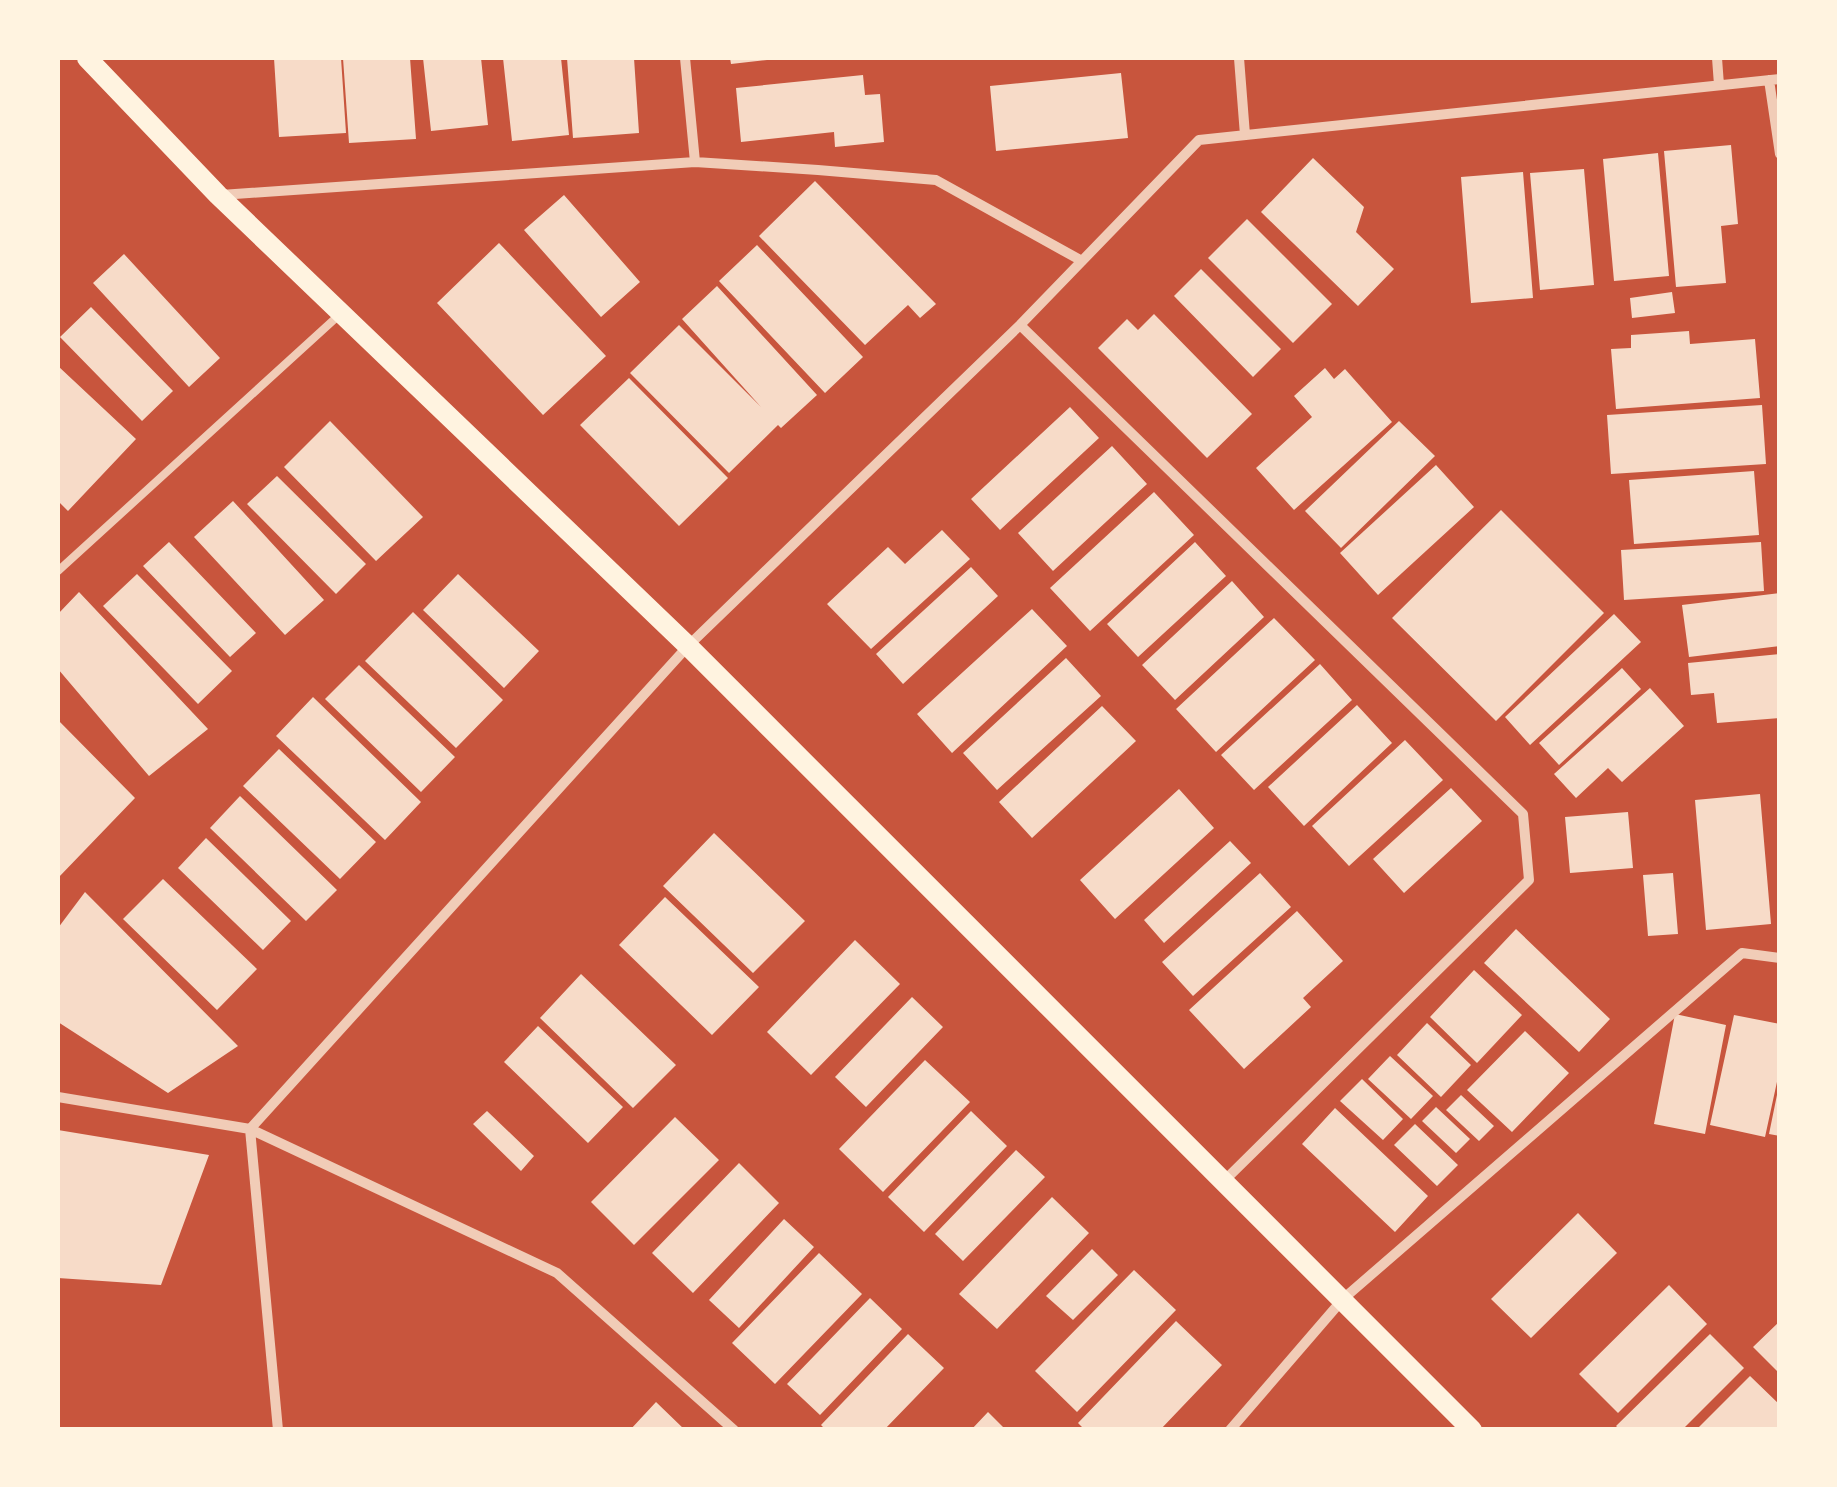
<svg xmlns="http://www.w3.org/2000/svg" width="1837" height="1487" viewBox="0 0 1837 1487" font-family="'Roboto Condensed',sans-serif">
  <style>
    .building { fill: #f7dbc8 }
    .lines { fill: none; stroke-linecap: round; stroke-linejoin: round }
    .service { stroke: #f1ccb7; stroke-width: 8 }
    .minor { stroke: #f1ccb7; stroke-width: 10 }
    .secondary { stroke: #fff3e0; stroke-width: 20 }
  </style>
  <rect width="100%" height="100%" fill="#c8553d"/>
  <path class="building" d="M274 58H341L346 133 279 137Z
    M343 58H410L416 139 349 143Z
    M423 58H481L488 125 431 131Z
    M503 58H561L569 135 512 141Z
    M567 58H634L639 133 573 138Z
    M730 58H767V60L731 64Z
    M1121 73 1128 138 996 151 990 86Z
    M863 75 865 95 880 94 884 142 835 147 834 132 741 142 736 88Z
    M1731 145 1738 224 1721 226 1726 283 1676 287 1664 151Z
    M1658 153 1669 276 1614 281 1603 159Z
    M1313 158 1364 207 1356 232 1394 269 1358 306 1261 212Z
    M1584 169 1594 285 1540 290 1530 173Z
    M1523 172 1533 298 1471 303 1461 177Z
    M815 181 936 304 920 318 908 305 865 345 759 236Z
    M564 195 640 282 601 317 524 230Z
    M1247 219 1332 304 1293 343 1208 258Z
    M499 243 606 356 543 415 437 303Z
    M757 245 863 357 825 393 719 281Z
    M124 254 220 358 189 387 93 283Z
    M1201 269 1281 349 1253 377 1174 296Z
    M717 286 817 395 781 428 778 425 729 473 630 373 679 325 761 407 682 319Z
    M1672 292 1675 313 1632 318 1630 298Z
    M91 307 173 391 142 421 60 337Z
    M1154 314 1252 414 1207 458 1098 348 1127 319 1138 330Z
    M1689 331 1690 344 1755 339 1760 398 1616 409 1611 349 1631 348V335Z
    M58 366 136 439 68 511 58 501Z
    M1325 368 1334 379 1345 369 1392 422 1294 510 1256 468 1312 417 1294 396Z
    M629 378 728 478 679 526 580 425Z
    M1762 405 1766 464 1611 474 1607 415Z
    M1070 407 1099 438 1000 530 971 499Z
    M330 421 423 517 376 561 284 467Z
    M1399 421 1435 456 1341 548 1305 511Z
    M1112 446 1147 484 1053 571 1018 533Z
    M1436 465 1474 507 1378 595 1340 553Z
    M1754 471 1759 535 1634 544 1629 480Z
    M277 476 366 564 336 594 247 504Z
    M1154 492 1194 535 1090 631 1050 588Z
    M233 501 324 600 285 635 194 537Z
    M1501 510 1604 613 1496 721 1392 618Z
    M942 530 970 559 871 649 827 604 888 547 905 564Z
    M169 542 256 633 230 657 143 566Z
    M1195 542 1226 576 1138 657 1107 624Z
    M1761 542 1764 591 1624 600 1621 550Z
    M971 567 998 596 903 684 876 654Z
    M137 574 232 671 198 704 103 606Z
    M458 574 539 651 504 688 423 610Z
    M1232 581 1264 617 1175 700 1142 665Z
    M79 592 208 729 149 776 58 669V614Z
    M1780 593V646L1689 657 1682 605Z
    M1032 609 1067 646 952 753 917 714Z
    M413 612 503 700 456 748 365 661Z
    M1614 614 1641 642 1530 745 1505 717Z
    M1274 618 1315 660 1216 752 1176 709Z
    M1780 654V718L1717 723 1714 693 1691 695 1688 663Z
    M1066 658 1101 696 997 790 963 753Z
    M1320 664 1352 700 1254 790 1221 755Z
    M359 665 455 757 421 792 325 699Z
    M1622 668 1641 689 1559 765 1539 743Z
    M1650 688 1684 726 1622 782 1608 768 1576 798 1554 774Z
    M313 697 421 802 385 840 276 736Z
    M1357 705 1392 743 1304 826 1268 787Z
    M1102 706 1136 741 1032 838 999 802Z
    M58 720 135 798 58 878Z
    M1405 740 1443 780 1349 866 1312 826Z
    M279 749 376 842 340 879 243 786Z
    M1451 788 1482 821 1404 893 1373 859Z
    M1179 789 1214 828 1115 919 1080 880Z
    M1760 794 1771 924 1706 930 1695 800Z
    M240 796 337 890 306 921 210 828Z
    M1628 812 1633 868 1570 873 1565 817Z
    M714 833 805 921 753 973 663 886Z
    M206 838 291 921 263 950 178 868Z
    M1230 841 1251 863 1164 943 1144 920Z
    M1260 873 1291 907 1193 996 1162 962Z
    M1673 873 1678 934 1648 936 1643 875Z
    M163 879 257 969 217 1010 123 919Z
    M85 892 238 1046 168 1093 58 1022V928Z
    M665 897 759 987 712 1035 619 945Z
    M1297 911 1343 961 1303 998 1311 1007 1244 1069 1189 1010Z
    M1516 929 1610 1019 1579 1052 1484 963Z
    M855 940 900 984 811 1075 767 1032Z
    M1474 970 1522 1015 1477 1063 1430 1017Z
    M581 974 676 1065 633 1108 540 1018Z
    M912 997 943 1027 866 1107 835 1077Z
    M1675 1014 1726 1025 1705 1134 1654 1124Z
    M1734 1015 1780 1024V1068L1765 1137 1710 1125Z
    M1427 1023 1471 1065 1441 1097 1397 1055Z
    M538 1026 623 1107 588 1143 504 1062Z
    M1525 1031 1569 1073 1512 1132 1467 1090Z
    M1390 1056 1433 1096 1411 1119 1368 1079Z
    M925 1060 970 1102 883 1192 839 1149Z
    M1362 1079 1403 1119 1383 1140 1340 1101Z
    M1778 1090H1780V1136L1769 1134Z
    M1461 1095 1494 1126 1479 1141 1446 1110Z
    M1436 1107 1470 1139 1456 1153 1422 1121Z
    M1335 1108 1428 1196 1395 1232 1302 1144Z
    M487 1111 534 1156 521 1171 473 1124Z
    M971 1111 1007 1146 924 1232 888 1197Z
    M675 1117 719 1160 634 1245 591 1202Z
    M1415 1124 1458 1165 1437 1186 1394 1145Z
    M58 1130 209 1155 161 1285 58 1278Z
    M1016 1150 1045 1177 963 1261 935 1234Z
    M739 1163 779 1203 693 1293 652 1253Z
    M1052 1197 1089 1233 997 1329 959 1294Z
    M1578 1213 1617 1253 1531 1338 1491 1299Z
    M784 1219 814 1247 739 1328 709 1300Z
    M1092 1249 1118 1275 1073 1320 1046 1296Z
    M819 1253 862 1294 775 1384 732 1343Z
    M1134 1270 1176 1310 1077 1412 1035 1371Z
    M1669 1285 1707 1324 1618 1413 1579 1374Z
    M870 1298 902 1329 820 1415 787 1384Z
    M1176 1321 1222 1365 1160 1430H1085L1078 1423Z
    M1780 1321V1374L1753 1347Z
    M908 1334 944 1368 884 1430H826L821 1425Z
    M1710 1334 1744 1368 1682 1430H1620L1616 1426Z
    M1750 1376 1780 1405V1430H1696Z
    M656 1402 685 1430H630Z
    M988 1412 1006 1430H971Z"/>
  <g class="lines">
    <path class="service" d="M58 571 338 316"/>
    <path class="minor" d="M685 58 695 162
      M1239 58 1245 135
      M1717 58 1719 85
      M1769 80 1780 154
      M221 195 695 162 818 170 936 180 1082 261
      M1020 325 1523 814 1529 880 1224 1181
      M58 1097 250 1129 557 1273 734 1430
      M278 1430 250 1129 688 646 1020 325 1199 140 1780 79
      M1230 1430 1343 1299 1742 953 1780 958"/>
    <path class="secondary" d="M87 58 218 195 688 646 1472 1430"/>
  </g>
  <rect width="1837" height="1487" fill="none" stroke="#fff3e0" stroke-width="120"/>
</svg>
